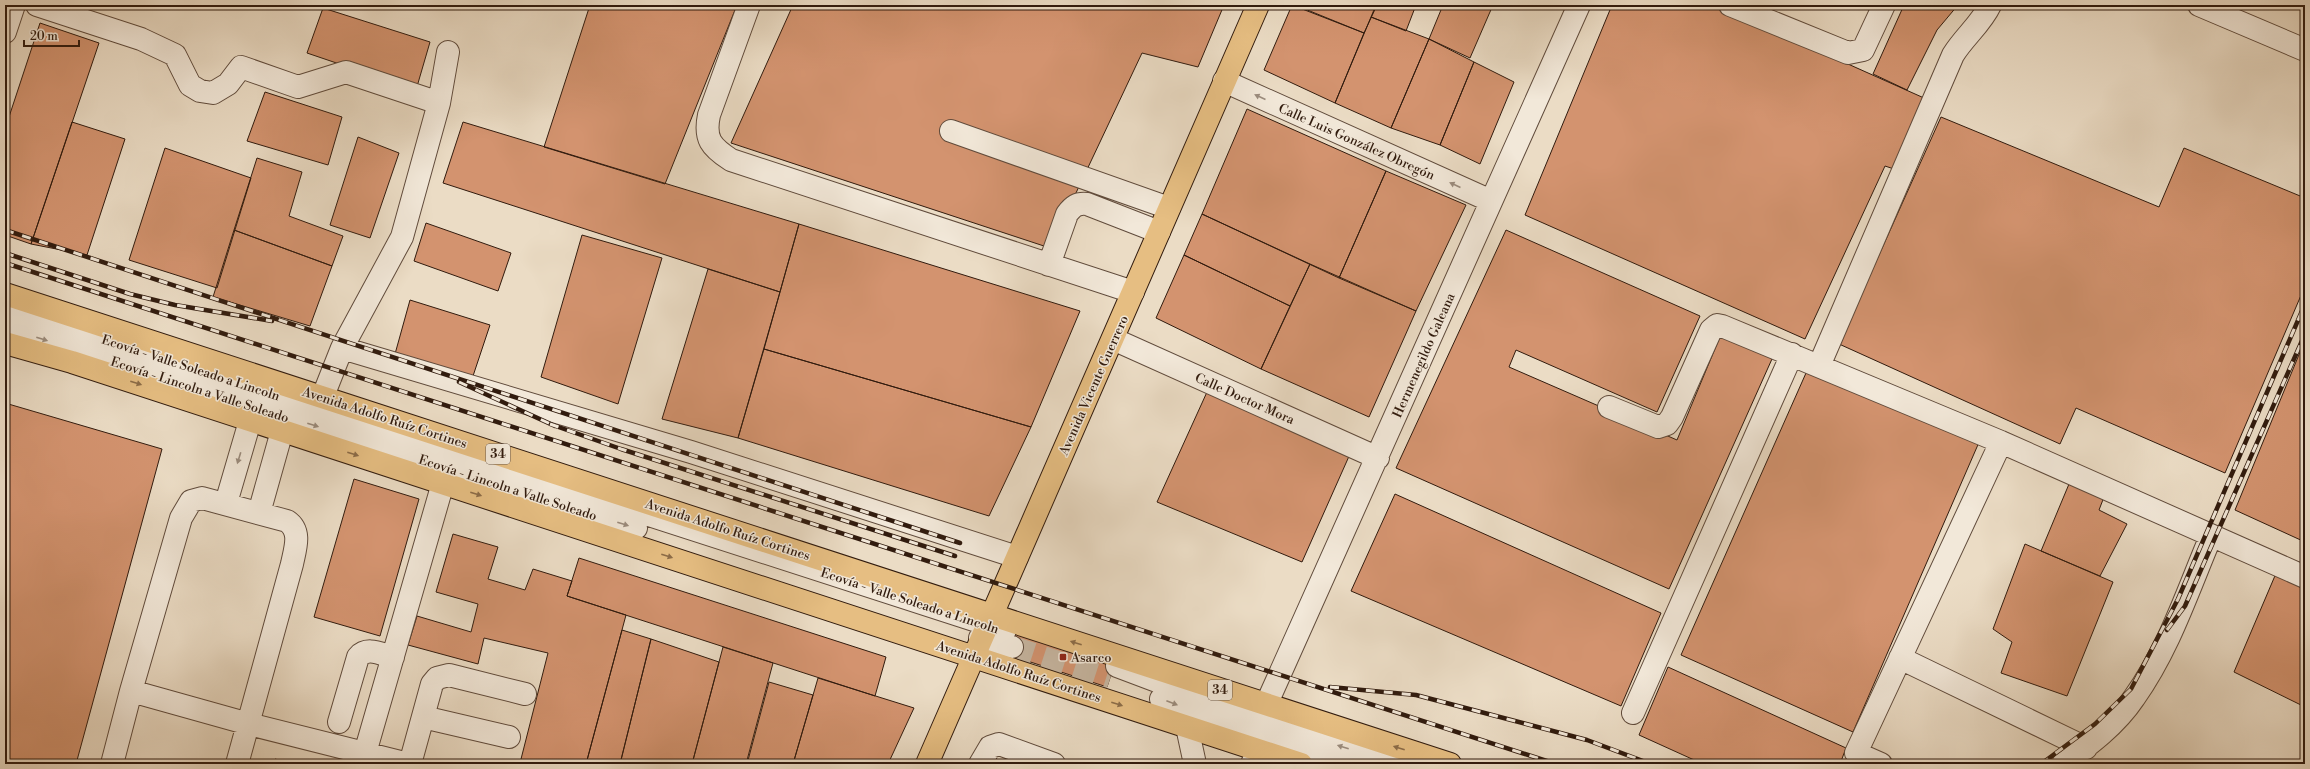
<svg xmlns="http://www.w3.org/2000/svg" width="2310" height="769" viewBox="0 0 2310 769" font-family="'Libre Bodoni',serif">
  <style>
    .building { fill: #d3936f; stroke: #311b0e }
    .lines { fill: none; stroke-linecap: round; stroke-linejoin: round }
    .minor-tunnel { stroke: #c6b5a0; stroke-width: 22; stroke-dasharray: 22 11; stroke-linecap: butt }
    .minor-casing { stroke: #604b3c; stroke-width: 24 }
    .major-casing { stroke: #311b0e; stroke-width: 24 }
    .minor { stroke: #f2e8d9; stroke-width: 22 }
    .major { stroke: #e6be82; stroke-width: 22 }
    .rail-casing { stroke: #311b0e; stroke-width: 4.5 }
    .rail { stroke: #f2e8d9; stroke-width: 3; stroke-dasharray: 9; stroke-linecap: butt }
    .oneway { fill: #9b8c7e }
    .oneway2 { fill: #8c6c48 }
    .poi-dot { fill: #8f2418; stroke: #f2e8d9; stroke-width: 1.5 }
    .labels { text-anchor: middle; stroke-width: 3; stroke-linejoin: round; paint-order: stroke }
    .shield { fill: #f2e8d9; stroke: #6b584b; stroke-width: 1 }
    .shield-label { font-size: 12px; font-weight: bold; fill: #311b0e }
    .street-label { font-size: 13px; fill: #311b0e; stroke: #f2e8d9 }
    .poi-label { font-size: 13px; fill: #311b0e; stroke: #f2e8d9; text-anchor: start }
  </style>
  <rect width="100%" height="100%" fill="#ebdcc5"/>
  <filter id="stains"><feTurbulence type="fractalNoise" baseFrequency=".005" numOctaves="4"/><feColorMatrix values="0 0 0 0 .2 0 0 0 0 .09 0 0 0 0 .02 0 0 0 .5 -.17"/></filter>
  <radialGradient id="worn" r=".72"><stop offset=".6" stop-color="#630" stop-opacity="0"/><stop offset="1" stop-color="#630" stop-opacity=".3"/></radialGradient>
  <path class="building" d="M590 5H737L665 184 544 147Z
    M793 5H1224L1198 67 1142 53 1050 248 731 143Z
    M1292 5 1364 33 1335 103 1264 70Z
    M1300 5H1377L1364 33 1300 7Z
    M1376 5H1416L1406 31 1371 17Z
    M1443 5H1493L1470 58 1429 39Z
    M1612 5H1716L1924 98 1894 169 1885 166 1805 339 1525 215Z
    M1904 5H1958L1937 30 1907 90 1873 74Z
    M323 8 430 42 416 90 307 53Z
    M1371 17 1429 39 1391 128 1335 103Z
    M40 23 99 43 31 244 5 235V129Z
    M1429 39 1474 62 1440 145 1391 128Z
    M1474 62 1514 82 1480 164 1440 145Z
    M265 92 342 117 328 165 247 141Z
    M1247 109 1386 171 1339 278 1202 214Z
    M1941 117 2159 207 2184 148 2305 198V286L2225 473 2076 408 2060 444 1839 344Z
    M72 122 125 139 87 255 31 244Z
    M463 122 799 224 780 292 443 183Z
    M358 137 399 153 370 238 330 225Z
    M165 148 251 178 217 288 129 260Z
    M257 158 302 172 289 216 343 236 332 266 234 230Z
    M1386 171 1466 205 1416 311 1339 278Z
    M1202 214 1310 264 1290 306 1184 255Z
    M426 223 511 253 498 291 414 261Z
    M799 224 1080 311 1031 427 764 349Z
    M234 230 332 266 310 326 213 297Z
    M1506 230 1700 316 1657 412 1516 350 1509 367 1677 440 1724 327 1776 350 1669 589 1396 468Z
    M582 235 662 258 618 404 541 377Z
    M1184 255 1290 306 1261 369 1156 318Z
    M1310 264 1416 311 1369 417 1261 369Z
    M708 269 780 292 738 438 662 419Z
    M410 300 490 325 472 379 395 354Z
    M2305 340V542L2235 510Z
    M764 349 1031 427 989 516 738 438Z
    M1810 364 1980 440 1853 732 1681 655Z
    M1207 392 1350 454 1302 562 1157 502Z
    M5 403 162 449 76 764H5Z
    M354 479 419 499 380 636 314 617Z
    M2069 484 2104 497 2099 510 2127 524 2100 576 2041 551Z
    M1395 494 1661 613 1621 706 1351 591Z
    M453 534 498 547 488 579 525 590 533 569 572 581 567 596 626 615 586 764 520 763 548 653 484 638 478 664 408 645 417 616 471 632 478 604 436 592Z
    M2025 544 2113 582 2067 696 2001 673 2012 642 1993 629Z
    M579 558 886 657 875 696 567 596Z
    M2277 571 2305 583V707L2234 672Z
    M1018 627 1116 659 1107 687 1009 655Z
    M622 630 651 639 620 764H586Z
    M651 639 719 662 692 764H620Z
    M723 647 773 663 746 764H692Z
    M1668 667 1846 748 1840 764H1703L1639 735Z
    M818 678 914 708 888 764H793Z
    M769 682 813 695 793 764H747Z
    M275 759 293 764H274Z"/>
  <g class="lines">
    <path class="minor-tunnel" d="M1012 647 1110 679"/>
    <g class="minor-casing">
      <path id="minor" d="M37 5 141 39 175 55 190 85 200 91 213 93 228 84 241 67 298 87 346 72 439 103
        M749 5 709 115C704 139 711 147 731 160L1133 292
        M1730 5 1848 53 1863 50 1884 5
        M2199 5 2305 50
        M5 32 14 5
        M1224 81 1491 201
        M951 131 1169 208
        M1049 265 1067 214C1073 206 1077 203 1087 204L1159 232
        M5 307 1005 630
        M5 327 636 528
        M1113 339 1378 458
        M342 348 402 237 439 103 448 52
        M1819 366 1953 55C1964 37 1981 24 1990 5
        M323 396 342 348 691 452 1017 557
        M1609 407 1658 427 1667 424 1672 417 1711 330 1717 325 1722 326 2001 442 2305 577
        M226 503 250 421
        M259 513 282 431
        M980 638 1012 647
        M1900 658 2086 748
        M1117 666 1255 718 1393 764
        M131 691 249 724 408 764
        M1161 699 1248 732 1344 764
        M1266 705 1579 5
        M1633 713 1792 354
        M423 717 509 737
        M339 722 358 657C367 646 381 654 393 657
        M1187 727 1195 764
        M365 753 443 483
        M112 764 131 691 181 518 191 501 202 498 287 521C302 531 295 549 292 564L237 764
        M410 764 432 684 437 678 449 675 525 694
        M980 764 990 747 999 744 1054 764
        M1252 764 1258 750
        M1881 764 1856 753 2001 442
        M2063 764C2089 745 2116 725 2134 698 2169 649 2188 590 2211 536"/>
    </g>
    <g class="major-casing">
      <path id="major" d="M5 294 1450 764
        M5 343 72 362 1301 764
        M927 764 1258 5"/>
    </g>
    <use href="#minor" class="minor"/>
    <use href="#major" class="major"/>
    <g class="rail-casing">
      <path id="rail" d="M5 230 960 543
        M5 253 130 294 175 305 272 321
        M5 263 1556 764
        M459 382 555 426
        M550 424 621 449 955 556
        M2167 630 2185 606 2305 334
        M1330 687 1416 695 1587 740 1651 764
        M2041 764 2095 724 2131 689 2178 599 2305 304"/>
    </g>
    <use href="#rail" class="rail"/>
  </g>
  <defs><path id="oneway-solid" d="M-6-.8H1V-3.2L6.5 0L1 3.2V.8H-6Z"/></defs>
  <g class="oneway">
    <use href="#oneway-solid" transform="translate(1260 97) rotate(-156)"/>
    <use href="#oneway-solid" transform="translate(1455 185) rotate(-156)"/>
    <use href="#oneway-solid" transform="translate(42 339) rotate(18)"/>
    <use href="#oneway-solid" transform="translate(313 425) rotate(18)"/>
    <use href="#oneway-solid" transform="translate(239 458) rotate(107)"/>
    <use href="#oneway-solid" transform="translate(623 524) rotate(18)"/>
    <use href="#oneway-solid" transform="translate(1172 703) rotate(21)"/>
    <use href="#oneway-solid" transform="translate(1343 747) rotate(-162)"/>
  </g>
  <g class="oneway2">
    <use href="#oneway-solid" transform="translate(136 383) rotate(18)"/>
    <use href="#oneway-solid" transform="translate(353 454) rotate(18)"/>
    <use href="#oneway-solid" transform="translate(476 494) rotate(18)"/>
    <use href="#oneway-solid" transform="translate(667 556) rotate(18)"/>
    <use href="#oneway-solid" transform="translate(1076 643) rotate(-162)"/>
    <use href="#oneway-solid" transform="translate(1117 704) rotate(18)"/>
    <use href="#oneway-solid" transform="translate(1399 748) rotate(-162)"/>
  </g>
  <rect class="poi-dot" x="1059" y="653" width="8" height="8" rx="2"/>
  <g class="labels">
    <g class="shield">
      <rect x="486" y="444" width="24" height="20" rx="3"/>
      <rect x="1208" y="680" width="24" height="20" rx="3"/>
    </g>
    <g class="shield-label">
      <text x="498" y="458">34</text>
      <text x="1220" y="694">34</text>
    </g>
    <g class="street-label">
      <text transform="translate(1357 141) rotate(24)" y="5">Calle Luis González Obregón</text>
      <text transform="translate(1423 355) rotate(-66)" y="5">Hermenegildo Galeana</text>
      <text transform="translate(191 367) rotate(18)" y="5">Ecovía - Valle Soleado a Lincoln</text>
      <text transform="translate(1093 385) rotate(-66)" y="5">Avenida Vicente Guerrero</text>
      <text transform="translate(200 389) rotate(18)" y="5">Ecovía - Lincoln a Valle Soleado</text>
      <text transform="translate(1245 398) rotate(24)" y="5">Calle Doctor Mora</text>
      <text transform="translate(385 417) rotate(18)" y="5">Avenida Adolfo Ruíz Cortines</text>
      <text transform="translate(508 487) rotate(18)" y="5">Ecovía - Lincoln a Valle Soleado</text>
      <text transform="translate(728 529) rotate(18)" y="5">Avenida Adolfo Ruíz Cortines</text>
      <text transform="translate(910 600) rotate(18)" y="5">Ecovía - Valle Soleado a Lincoln</text>
      <text transform="translate(1019 671) rotate(18)" y="5">Avenida Adolfo Ruíz Cortines</text>
    </g>
    <g class="poi-label">
      <text x="1071" y="662">Asarco</text>
    </g>
  </g>
  <rect width="2310" height="769" fill="none" stroke="#ebdcc5" stroke-width="20"/>
  <rect x="6" y="6" width="2298" height="757" fill="none" stroke="#311b0e" stroke-width="2"/>
  <rect x="10" y="10" width="2290" height="749" fill="none" stroke="#311b0e"/>
  <path d="M24 40v6h55v-6" fill="none" stroke="#311b0e" stroke-width="2"/>
  <text x="30" y="40" font-size="12" fill="#311b0e" stroke="#f2e8d9" stroke-width="3" paint-order="stroke">20 m</text>
  <rect width="100%" height="100%" filter="url(#stains)"/>
  <rect width="100%" height="100%" fill="url(#worn)"/>
</svg>
